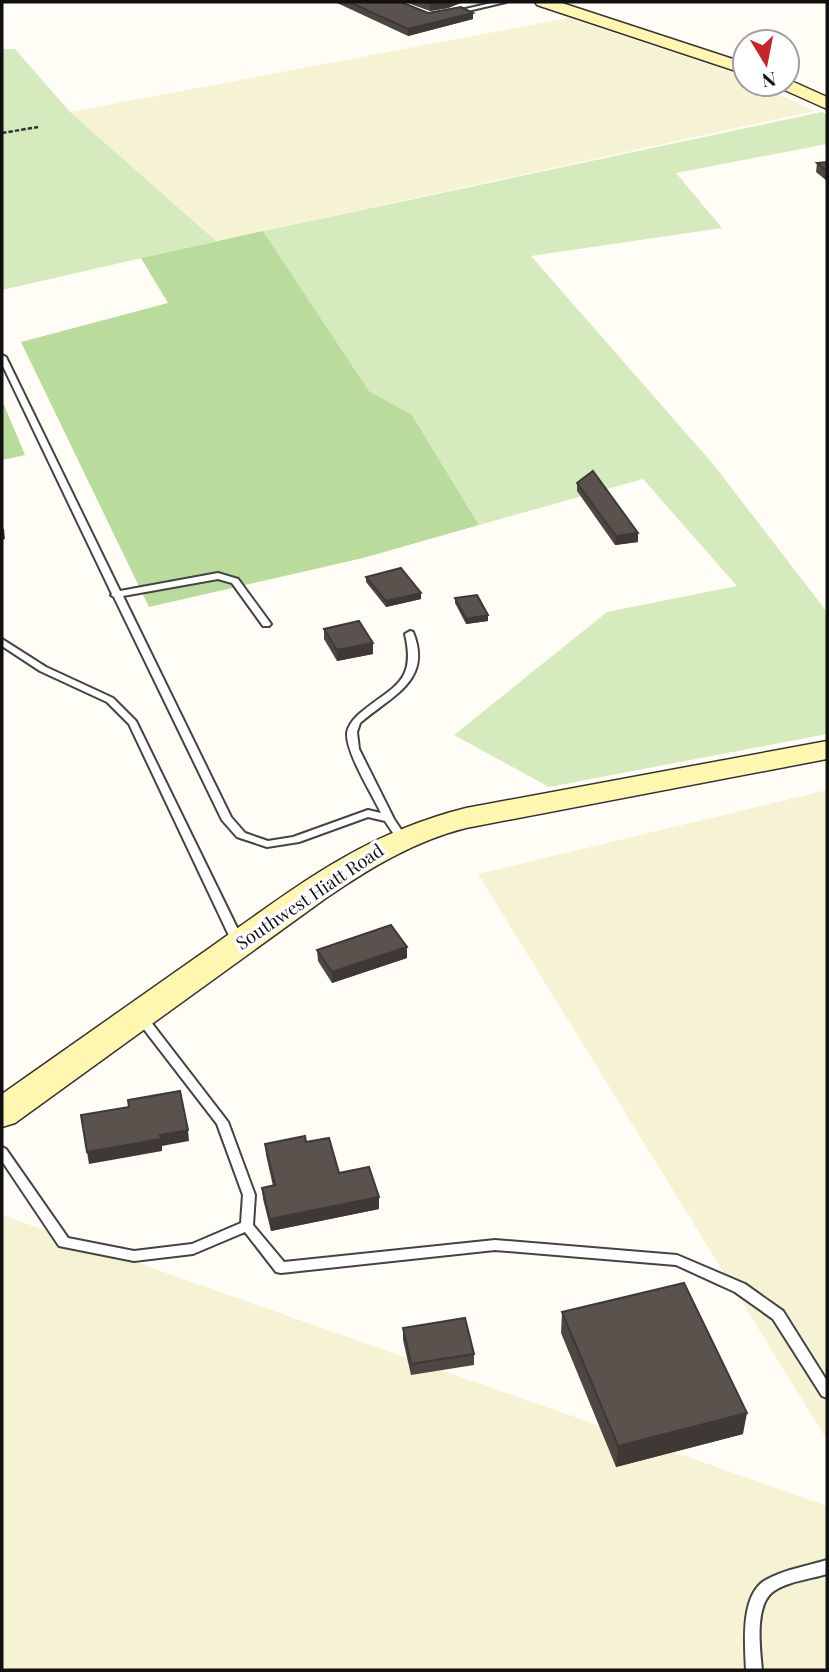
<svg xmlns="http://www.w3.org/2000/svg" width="829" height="1672" viewBox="0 0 829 1672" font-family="'Playfair Display',serif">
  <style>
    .farmland { fill: #f6f3d4 }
    .green { fill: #d5ebbd }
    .forest { fill: #b9dc9c }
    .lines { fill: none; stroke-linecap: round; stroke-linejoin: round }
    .lane-casing { stroke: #444; stroke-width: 4 }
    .secondary-casing { stroke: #333; stroke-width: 3 }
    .path { stroke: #333; stroke-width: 2.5; stroke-dasharray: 4.5 2; stroke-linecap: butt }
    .lane { fill: #fff; fill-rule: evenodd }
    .secondary { fill: #fff6b0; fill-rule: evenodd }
    .wall { fill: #4d4742 }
    .shaded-wall { fill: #3f3936 }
    .building { fill: #5a524d; stroke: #3f3936; stroke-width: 2 }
    .labels { text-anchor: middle; stroke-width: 7; stroke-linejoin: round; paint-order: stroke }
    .street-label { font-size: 18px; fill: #111; stroke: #fff }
  </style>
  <rect width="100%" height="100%" fill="#fffdf5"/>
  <path class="farmland" d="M568 18 728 71 745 79V84H756L815 111 216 241 70 112Z
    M827 790V1440L478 874Z
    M2 1215 827 1506V1670H2Z"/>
  <path class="green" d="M2 49H15L70 112 216 241 2 290Z
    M822 112 827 115V144L676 173 722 228 531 256 713 464 827 612V734L549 787 454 735 607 612 737 586 643 479 479 525 412 415 369 391 263 231Z"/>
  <path class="forest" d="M263 231 369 391 412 415 479 525 363 558 149 607 21 342 168 303 141 258Z
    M2 400 25 455 2 460Z"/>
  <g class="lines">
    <g class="lane-casing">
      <path id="lane" d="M496 2H506L455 14 452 12Z
        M2 355 6 357 120 591 218 573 238 579 271 624 269 626H263L232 583 218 579 123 596 231 817 245 833 268 841 293 837 368 810 381 813C372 794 346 753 347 733 348 726 353 720 358 715 391 686 417 685 405 634L410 631 413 632C433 681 391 696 360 723L357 732 359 749 394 819 406 837 405 839H397L385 821 368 817 299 842 267 847 237 837 222 820 114 597 111 595 112 594 2 364Z
        M2 639 46 667 113 698 136 721 244 942 242 945H234L232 942 129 724 107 702 40 671 2 646Z
        M140 1012 144 1013 228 1122 255 1195 253 1225 284 1262 495 1240 677 1255 745 1284 783 1311 827 1381V1398L822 1396 773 1319 735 1292 676 1265 495 1250 281 1273 276 1272 245 1232 193 1254 134 1261 59 1246 2 1161V1147L6 1149 68 1238 134 1251 192 1244 241 1223 243 1195 217 1124 136 1019 134 1016 136 1013Z
        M827 1560V1574C811 1579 789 1581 774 1591 754 1604 760 1649 762 1670H746C745 1646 740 1597 764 1581 782 1570 807 1566 827 1560Z"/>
    </g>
    <g class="secondary-casing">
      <path id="secondary" d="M535 2H559L745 63V74L537 5Z
        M787 79 827 97V109L780 88 777 84H787Z
        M827 741V759L466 828C414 841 370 868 326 898L15 1123 2 1127V1094C72 1045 141 996 211 947 296 887 362 834 466 808Z"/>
    </g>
    <path class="path" d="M2 133 38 127"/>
    <use href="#lane" class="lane"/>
    <use href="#secondary" class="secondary"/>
  </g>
  <path class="wall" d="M335 2H401L428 13H473V19L408 36Z
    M405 2H463L448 8 430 11Z
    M827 162V181L816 172 817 163Z
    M577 483 638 542 615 545 577 491Z
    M366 577 421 599 386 607 366 582Z
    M455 598 488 621 466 624 455 603Z
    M324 629 373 643V654L337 661 324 639Z
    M407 947V958L332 983 318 961 317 950Z
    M306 1142 339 1173 379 1197V1209L271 1231 263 1199 262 1188 273 1186 266 1155 265 1144Z
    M562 1312 743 1434 616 1467 561 1333Z
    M403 1328 474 1354V1365L411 1375 403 1340Z"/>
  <path class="shaded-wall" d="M445 2H463L448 8 430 11V4Z
    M473 13V19L408 36V29Z
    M2 529H4L5 539 2 540Z
    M638 533V542L615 545 616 536Z
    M421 593V599L386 607V601Z
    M488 615V621L466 624V619Z
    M373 643V654L337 661V650Z
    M407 947V958L332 983V972Z
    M188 1130 189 1141 162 1146V1151L89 1164 87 1152 160 1135Z
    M379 1197V1209L271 1231 270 1219Z
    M747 1413 743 1434 616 1467 618 1446Z"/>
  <path class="building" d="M349 2H401L428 13 461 7 473 13 408 29Z
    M423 2H445L430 4Z
    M827 162V171L817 163Z
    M593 471 638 533 616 536 577 483Z
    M401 568 421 593 386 601 366 577Z
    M477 595 488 615 466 619 455 598Z
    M359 621 373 643 337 650 324 629Z
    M391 925 407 947 332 972 317 950Z
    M180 1091 188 1130 160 1135 161 1139 87 1152 81 1115 129 1107 128 1100Z
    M305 1136 306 1142 329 1138 339 1173 369 1167 379 1197 270 1219 262 1188 275 1185 265 1144Z
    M684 1283 747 1413 618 1446 562 1312Z
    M465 1318 474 1354 411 1364 403 1328Z"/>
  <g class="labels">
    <g class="street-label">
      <text transform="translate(310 897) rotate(-34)" y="6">Southwest Hiatt Road</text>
    </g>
  </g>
  <rect width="829" height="1672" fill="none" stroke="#111111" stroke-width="7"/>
  <g transform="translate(766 63) rotate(170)"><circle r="33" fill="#ffffff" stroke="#a0a0a0" stroke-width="2"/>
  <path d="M0-5L12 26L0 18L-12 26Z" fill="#c4262e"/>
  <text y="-10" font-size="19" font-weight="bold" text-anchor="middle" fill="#111111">N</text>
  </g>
</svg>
